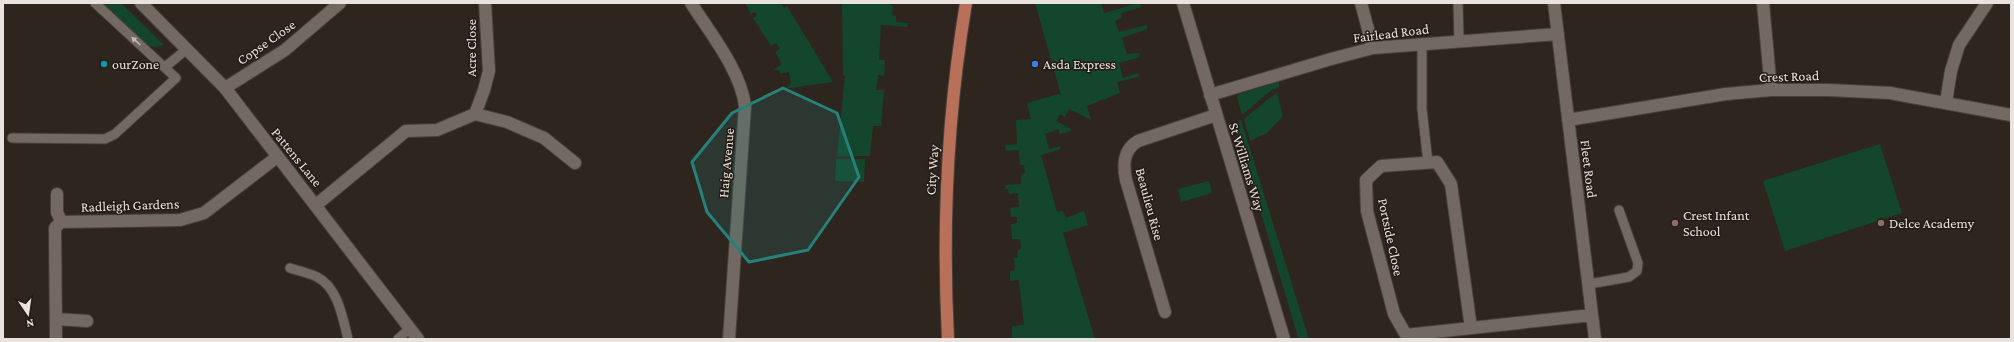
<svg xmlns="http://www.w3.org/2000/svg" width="2014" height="342" viewBox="0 0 2014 342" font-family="'Crimson Pro',serif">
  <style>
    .green { fill: #13462d }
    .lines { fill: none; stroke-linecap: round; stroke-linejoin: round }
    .service-casing { stroke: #49413c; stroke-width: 11 }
    .minor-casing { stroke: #49413c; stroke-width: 14 }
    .tertiary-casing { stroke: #49413c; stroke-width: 14 }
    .primary-casing { stroke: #49413c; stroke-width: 14 }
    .service { stroke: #746962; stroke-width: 9 }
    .minor { stroke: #746962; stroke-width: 12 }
    .tertiary { stroke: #746962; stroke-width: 12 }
    .primary { stroke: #b8705b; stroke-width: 12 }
    .oneway { fill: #c0b8b3 }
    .marked { fill: #258179; fill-opacity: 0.2; stroke: #258179; stroke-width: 3; stroke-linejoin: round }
    .culture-dot { fill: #0f9aa8; stroke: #241b15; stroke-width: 1.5 }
    .shop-dot { fill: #3f7fe0; stroke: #241b15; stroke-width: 1.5 }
    .education-dot { fill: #8d6e63; stroke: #241b15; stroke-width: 1.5 }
    .labels { text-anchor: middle; stroke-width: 3; stroke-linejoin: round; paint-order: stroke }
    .street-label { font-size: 14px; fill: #e9e3df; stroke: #241b15 }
    .poi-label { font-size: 14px; fill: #e9e3df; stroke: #241b15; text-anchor: start }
  </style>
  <rect width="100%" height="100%" fill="#2e251f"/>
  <path class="green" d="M103 3H121L164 45 155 47 144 45Z
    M745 3H780L784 8 787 6 833 82 783 89 791 85 789 72 780 74 779 70H773L782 64 775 52 780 49 776 43 771 46 753 18 757 15 755 12 751 14Z
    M842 3 888 4 893 6 892 15 896 16V22L908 23 907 27 881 25 879 60H885L884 76 878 75 876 90H884L881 126H873L870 156H837L845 76 843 75Z
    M1035 3H1101L1104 13 1139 3 1142 7 1121 13 1122 18 1115 21 1119 32 1147 25V29L1122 38 1127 54 1139 53 1140 57 1119 63 1123 78 1138 73 1139 77 1117 82 1120 93 1087 106 1091 120 1069 109 1065 117 1060 114 1056 121 1070 128 1071 131 1060 134 1058 129 1045 134 1049 149 1060 146 1061 149 1041 155 1057 212 1063 211 1066 218 1084 211 1088 225 1063 233 1095 339H1012V326L1024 325 1019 280 1010 281V271L1015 270 1014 258H1018L1017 250 1021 249 1020 239H1012L1011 224 1017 223V217H1011L1010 208 1019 207 1018 193 1009 194 1008 189H1006L1005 185 1021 184V174L1025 173 1024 165H1020L1019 150 1006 151 1005 145 1017 144 1016 120 1031 119 1027 103 1058 94 1061 95Z
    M1279 82V87L1269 92 1242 115 1237 97 1239 94Z
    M1277 92 1283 116 1267 133 1250 141 1244 119Z
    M1241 120 1309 339H1299L1298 337 1235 126Z
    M1880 144 1902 213 1785 251 1763 181Z
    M836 159H865L864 182 835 181Z
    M1209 181 1212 193 1181 202 1178 189Z"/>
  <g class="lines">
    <g class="service-casing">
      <path id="service" d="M1458 3 1459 41
        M1422 44V109L1428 163
        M165 67 187 49
        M12 138 105 139 115 134 176 78 95 3
        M290 268C299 271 309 273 317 277 338 287 343 319 348 339
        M1589 284 1629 277 1637 271 1638 263 1619 210
        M398 339 410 328"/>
    </g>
    <g class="minor-casing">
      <path id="minor" d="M691 3C710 33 741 71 745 106L729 339
        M1361 3 1373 48
        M1554 3 1595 339
        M1763 3 1771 90
        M225 88 285 50 340 3
        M1210 95 1331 59 1373 48 1558 34
        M1946 102 1951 71 1959 45 1987 3
        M475 114 484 90 489 71 485 3
        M1568 120 1726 94 1771 90H1829L1890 93 2011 115
        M57 194V212L61 222 180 220 204 213 277 157
        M316 205 406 131 437 130 475 114 507 122 544 138 575 163
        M1165 312 1126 180C1123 165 1123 150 1138 141L1216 115
        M56 319 87 321
        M1471 328 1451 184 1437 162 1381 166 1366 180 1367 211 1394 314 1406 335 1592 315
        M56 339 55 228 61 222"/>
    </g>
    <g class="tertiary-casing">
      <path id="tertiary" d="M141 3 225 88 418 339
        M1183 3 1284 339"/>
    </g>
    <g class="primary-casing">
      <path id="primary" d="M948 339C942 224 947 116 966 3"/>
    </g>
    <use href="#service" class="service"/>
    <use href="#minor" class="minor"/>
    <use href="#tertiary" class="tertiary"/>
    <use href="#primary" class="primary"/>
  </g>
  <defs><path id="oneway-solid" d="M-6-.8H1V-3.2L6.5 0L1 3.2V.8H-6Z"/></defs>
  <use class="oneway" href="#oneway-solid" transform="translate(136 41) rotate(-138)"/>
  <path class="marked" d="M783 88 837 113 859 177 808 250 749 262 707 212 692 162 732 113Z"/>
  <circle class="culture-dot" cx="104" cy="64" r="4"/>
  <circle class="shop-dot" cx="1035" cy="64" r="4"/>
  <g class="education-dot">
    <circle cx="1675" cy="223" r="4"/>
    <circle cx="1881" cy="223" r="4"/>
  </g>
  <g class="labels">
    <g class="street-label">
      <text transform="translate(1391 33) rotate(-7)" y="5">Fairlead Road</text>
      <text transform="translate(266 42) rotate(-35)" y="5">Copse Close</text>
      <text transform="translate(471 48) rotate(-90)" y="5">Acre Close</text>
      <text transform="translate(1789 76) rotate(-2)" y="5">Crest Road</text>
      <text transform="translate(297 157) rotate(51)" y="5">Pattens Lane</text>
      <text transform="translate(726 163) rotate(-85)" y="5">Haig Avenue</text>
      <text transform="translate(1247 167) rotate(73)" y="5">St Williams Way</text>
      <text transform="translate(1589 169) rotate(83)" y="5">Fleet Road</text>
      <text transform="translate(932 170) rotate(-86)" y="5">City Way</text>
      <text transform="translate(1150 204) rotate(75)" y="5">Beaulieu Rise</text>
      <text transform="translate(130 205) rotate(-2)" y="5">Radleigh Gardens</text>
      <text transform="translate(1391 237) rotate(78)" y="5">Portside Close</text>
    </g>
    <g class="poi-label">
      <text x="112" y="69">ourZone</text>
      <text x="1043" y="69">Asda Express</text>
      <text x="1683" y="220">Crest Infant<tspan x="1683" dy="16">School</tspan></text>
      <text x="1889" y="228">Delce Academy</text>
    </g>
  </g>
  <rect width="2014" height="342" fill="none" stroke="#e9e3df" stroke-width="8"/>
  <g transform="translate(28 314) rotate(167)" stroke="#241b15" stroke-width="3" paint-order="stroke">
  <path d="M0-3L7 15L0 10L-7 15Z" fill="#e9e3df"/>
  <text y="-6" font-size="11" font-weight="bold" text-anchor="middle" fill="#e9e3df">N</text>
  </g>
</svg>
